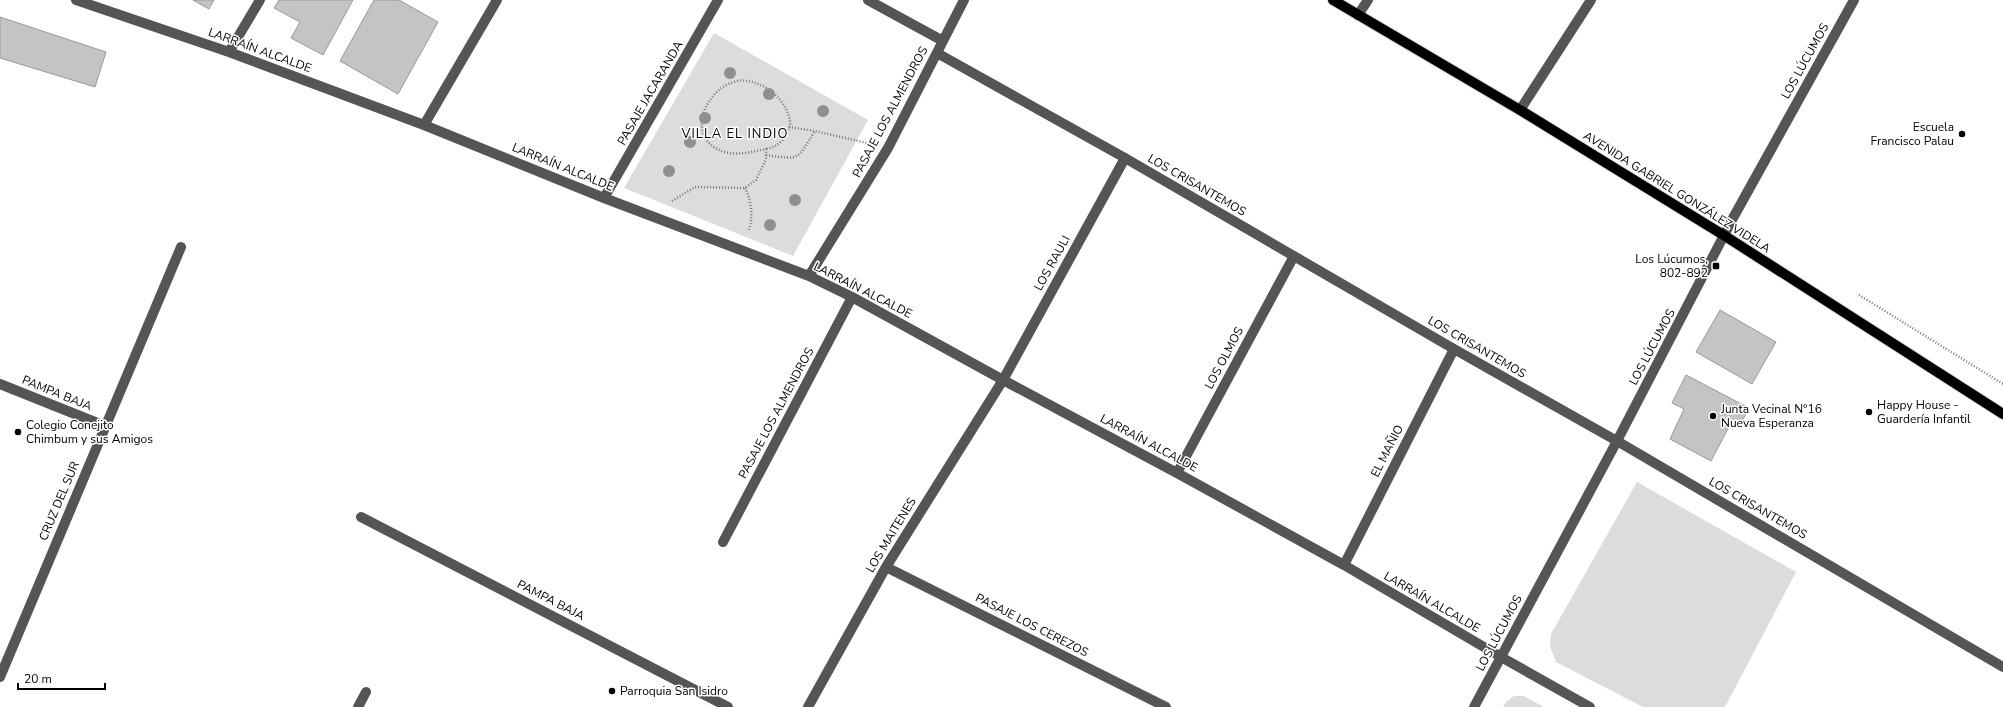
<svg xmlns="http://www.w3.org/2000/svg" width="2003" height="707" viewBox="0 0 2003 707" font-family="'Nunito Sans',sans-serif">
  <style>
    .green { fill: #dcdcdc }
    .building { fill: #c4c4c4; stroke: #999 }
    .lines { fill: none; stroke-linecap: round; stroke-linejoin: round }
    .major-casing { stroke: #dbdbdb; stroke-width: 12 }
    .path { stroke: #777; stroke-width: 2.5; stroke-dasharray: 1 2; stroke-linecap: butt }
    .minor { stroke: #555; stroke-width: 10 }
    .major { stroke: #000; stroke-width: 10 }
    .tree { fill: #8f8f8f }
    .poi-dot { fill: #000; stroke: #fff; stroke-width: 1.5 }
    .labels { text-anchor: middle; stroke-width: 3; stroke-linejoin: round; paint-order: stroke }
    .street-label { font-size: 12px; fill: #000; stroke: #fff }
    .poi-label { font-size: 12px; fill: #000; stroke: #fff; text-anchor: start }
    .neighbourhood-label { font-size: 13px; letter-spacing: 1px; fill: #000; stroke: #fff }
  </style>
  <rect width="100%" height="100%" fill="#fff"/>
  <path class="green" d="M714 33 868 120 793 256 624 188Z
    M1637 482 1796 572 1725 707H1643L1556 662 1550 647 1551 634Z
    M1514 696H1524L1544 707H1503L1506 702Z"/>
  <path class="building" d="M193 0H214L209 9Z
    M279 0H353L323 55 291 38 300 22 274 8Z
    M374 0H399L438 22 398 94 340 61Z
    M0 17 106 52 95 87 0 58Z
    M1720 310 1776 342 1752 384 1696 352Z
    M1686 375 1749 408 1739 427 1731 423 1711 461 1670 439 1684 409 1672 403Z"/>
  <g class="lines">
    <g class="major-casing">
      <path id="major" d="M1333 0 1520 110 1725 236 2003 414"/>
    </g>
    <path class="path" d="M789 127 815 131 867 143
      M766 155C802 160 796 160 815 131
      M745 188C751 198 754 221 748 231
      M672 201 695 187 745 188 756 180 766 159V149C755 151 741 155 730 153 682 145 703 88 737 81 759 77 788 99 790 122 791 125 788 130 787 133 783 142 776 147 766 149
      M1859 295 2003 384"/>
    <path class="minor" d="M76 0 229 52 424 125 604 198 809 276 852 297 1003 380 1177 473 1344 565 1501 657 1590 707
      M868 0 943 41
      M1358 15 1368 0
      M229 52 260 0
      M937 53 1125 158 1454 349 1617 441 2003 667
      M1520 110 1591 0
      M424 125 497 0
      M604 198 718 0
      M809 276 888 148 964 0
      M0 384 105 426
      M1177 473 1294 256
      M361 517 728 707
      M723 542 852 297
      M1344 565 1454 349
      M886 567 1166 707
      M0 677 181 247
      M358 707 366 692
      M808 707 886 567 1003 380 1125 158
      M1474 707 1617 441 1733 218 1854 0"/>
    <use href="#major" class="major"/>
  </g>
  <g class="tree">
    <circle cx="730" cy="73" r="6"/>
    <circle cx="769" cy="94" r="6"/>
    <circle cx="823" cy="111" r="6"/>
    <circle cx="705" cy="118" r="6"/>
    <circle cx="690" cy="142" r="6"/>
    <circle cx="669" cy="171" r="6"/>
    <circle cx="795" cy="200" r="6"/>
    <circle cx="770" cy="225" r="6"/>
  </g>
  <g class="poi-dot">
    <circle cx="1962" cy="134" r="4"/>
    <rect x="1712" y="262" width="8" height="8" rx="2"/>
    <circle cx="1869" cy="412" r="4"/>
    <circle cx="1713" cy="416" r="4"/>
    <circle cx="18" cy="432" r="4"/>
    <circle cx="612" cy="691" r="4"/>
  </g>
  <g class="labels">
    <g class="street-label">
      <text transform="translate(260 50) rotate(20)" y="4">LARRAÍN ALCALDE</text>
      <text transform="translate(1805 61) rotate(-61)" y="4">LOS LÚCUMOS</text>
      <text transform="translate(650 93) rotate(-60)" y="4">PASAJE JACARANDA</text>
      <text transform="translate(890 112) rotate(-62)" y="4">PASAJE LOS ALMENDROS</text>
      <text transform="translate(563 167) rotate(22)" y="4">LARRAÍN ALCALDE</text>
      <text transform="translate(1197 185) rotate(30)" y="4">LOS CRISANTEMOS</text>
      <text transform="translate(1677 192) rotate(32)" y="4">AVENIDA GABRIEL GONZÁLEZ VIDELA</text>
      <text transform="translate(1052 263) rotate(-61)" y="4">LOS RAULI</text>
      <text transform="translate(863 290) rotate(27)" y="4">LARRAÍN ALCALDE</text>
      <text transform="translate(1477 347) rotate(30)" y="4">LOS CRISANTEMOS</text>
      <text transform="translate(1652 347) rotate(-62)" y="4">LOS LÚCUMOS</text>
      <text transform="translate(1224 358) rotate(-62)" y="4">LOS OLMOS</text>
      <text transform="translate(57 393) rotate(22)" y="4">PAMPA BAJA</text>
      <text transform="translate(776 413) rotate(-62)" y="4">PASAJE LOS ALMENDROS</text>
      <text transform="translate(1149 443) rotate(28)" y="4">LARRAÍN ALCALDE</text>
      <text transform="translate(1387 451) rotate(-63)" y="4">EL MAÑIO</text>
      <text transform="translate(59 501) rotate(-67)" y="4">CRUZ DEL SUR</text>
      <text transform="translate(1758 508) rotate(30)" y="4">LOS CRISANTEMOS</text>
      <text transform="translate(891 535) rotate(-59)" y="4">LOS MAITENES</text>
      <text transform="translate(551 600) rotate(27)" y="4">PAMPA BAJA</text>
      <text transform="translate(1432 602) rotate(30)" y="4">LARRAÍN ALCALDE</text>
      <text transform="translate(1032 625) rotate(27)" y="4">PASAJE LOS CEREZOS</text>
      <text transform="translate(1499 633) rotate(-62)" y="4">LOS LÚCUMOS</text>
    </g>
    <g class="poi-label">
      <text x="1954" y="131" text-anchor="end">Escuela<tspan x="1954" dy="14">Francisco Palau</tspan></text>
      <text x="1708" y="263" text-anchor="end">Los Lúcumos,<tspan x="1708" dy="14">802-892</tspan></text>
      <text x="1877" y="409">Happy House -<tspan x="1877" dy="14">Guardería Infantil</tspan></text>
      <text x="1721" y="413">Junta Vecinal N°16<tspan x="1721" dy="14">Nueva Esperanza</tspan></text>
      <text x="26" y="429">Colegio Conejito<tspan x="26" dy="14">Chimbum y sus Amigos</tspan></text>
      <text x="620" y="695">Parroquia San Isidro</text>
    </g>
    <g class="neighbourhood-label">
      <text x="735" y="138">VILLA EL INDIO</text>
    </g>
  </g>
  <path d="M18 683v6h87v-6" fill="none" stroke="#000000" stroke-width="2"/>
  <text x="24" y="683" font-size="12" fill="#000000" stroke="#ffffff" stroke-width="3" paint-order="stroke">20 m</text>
</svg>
